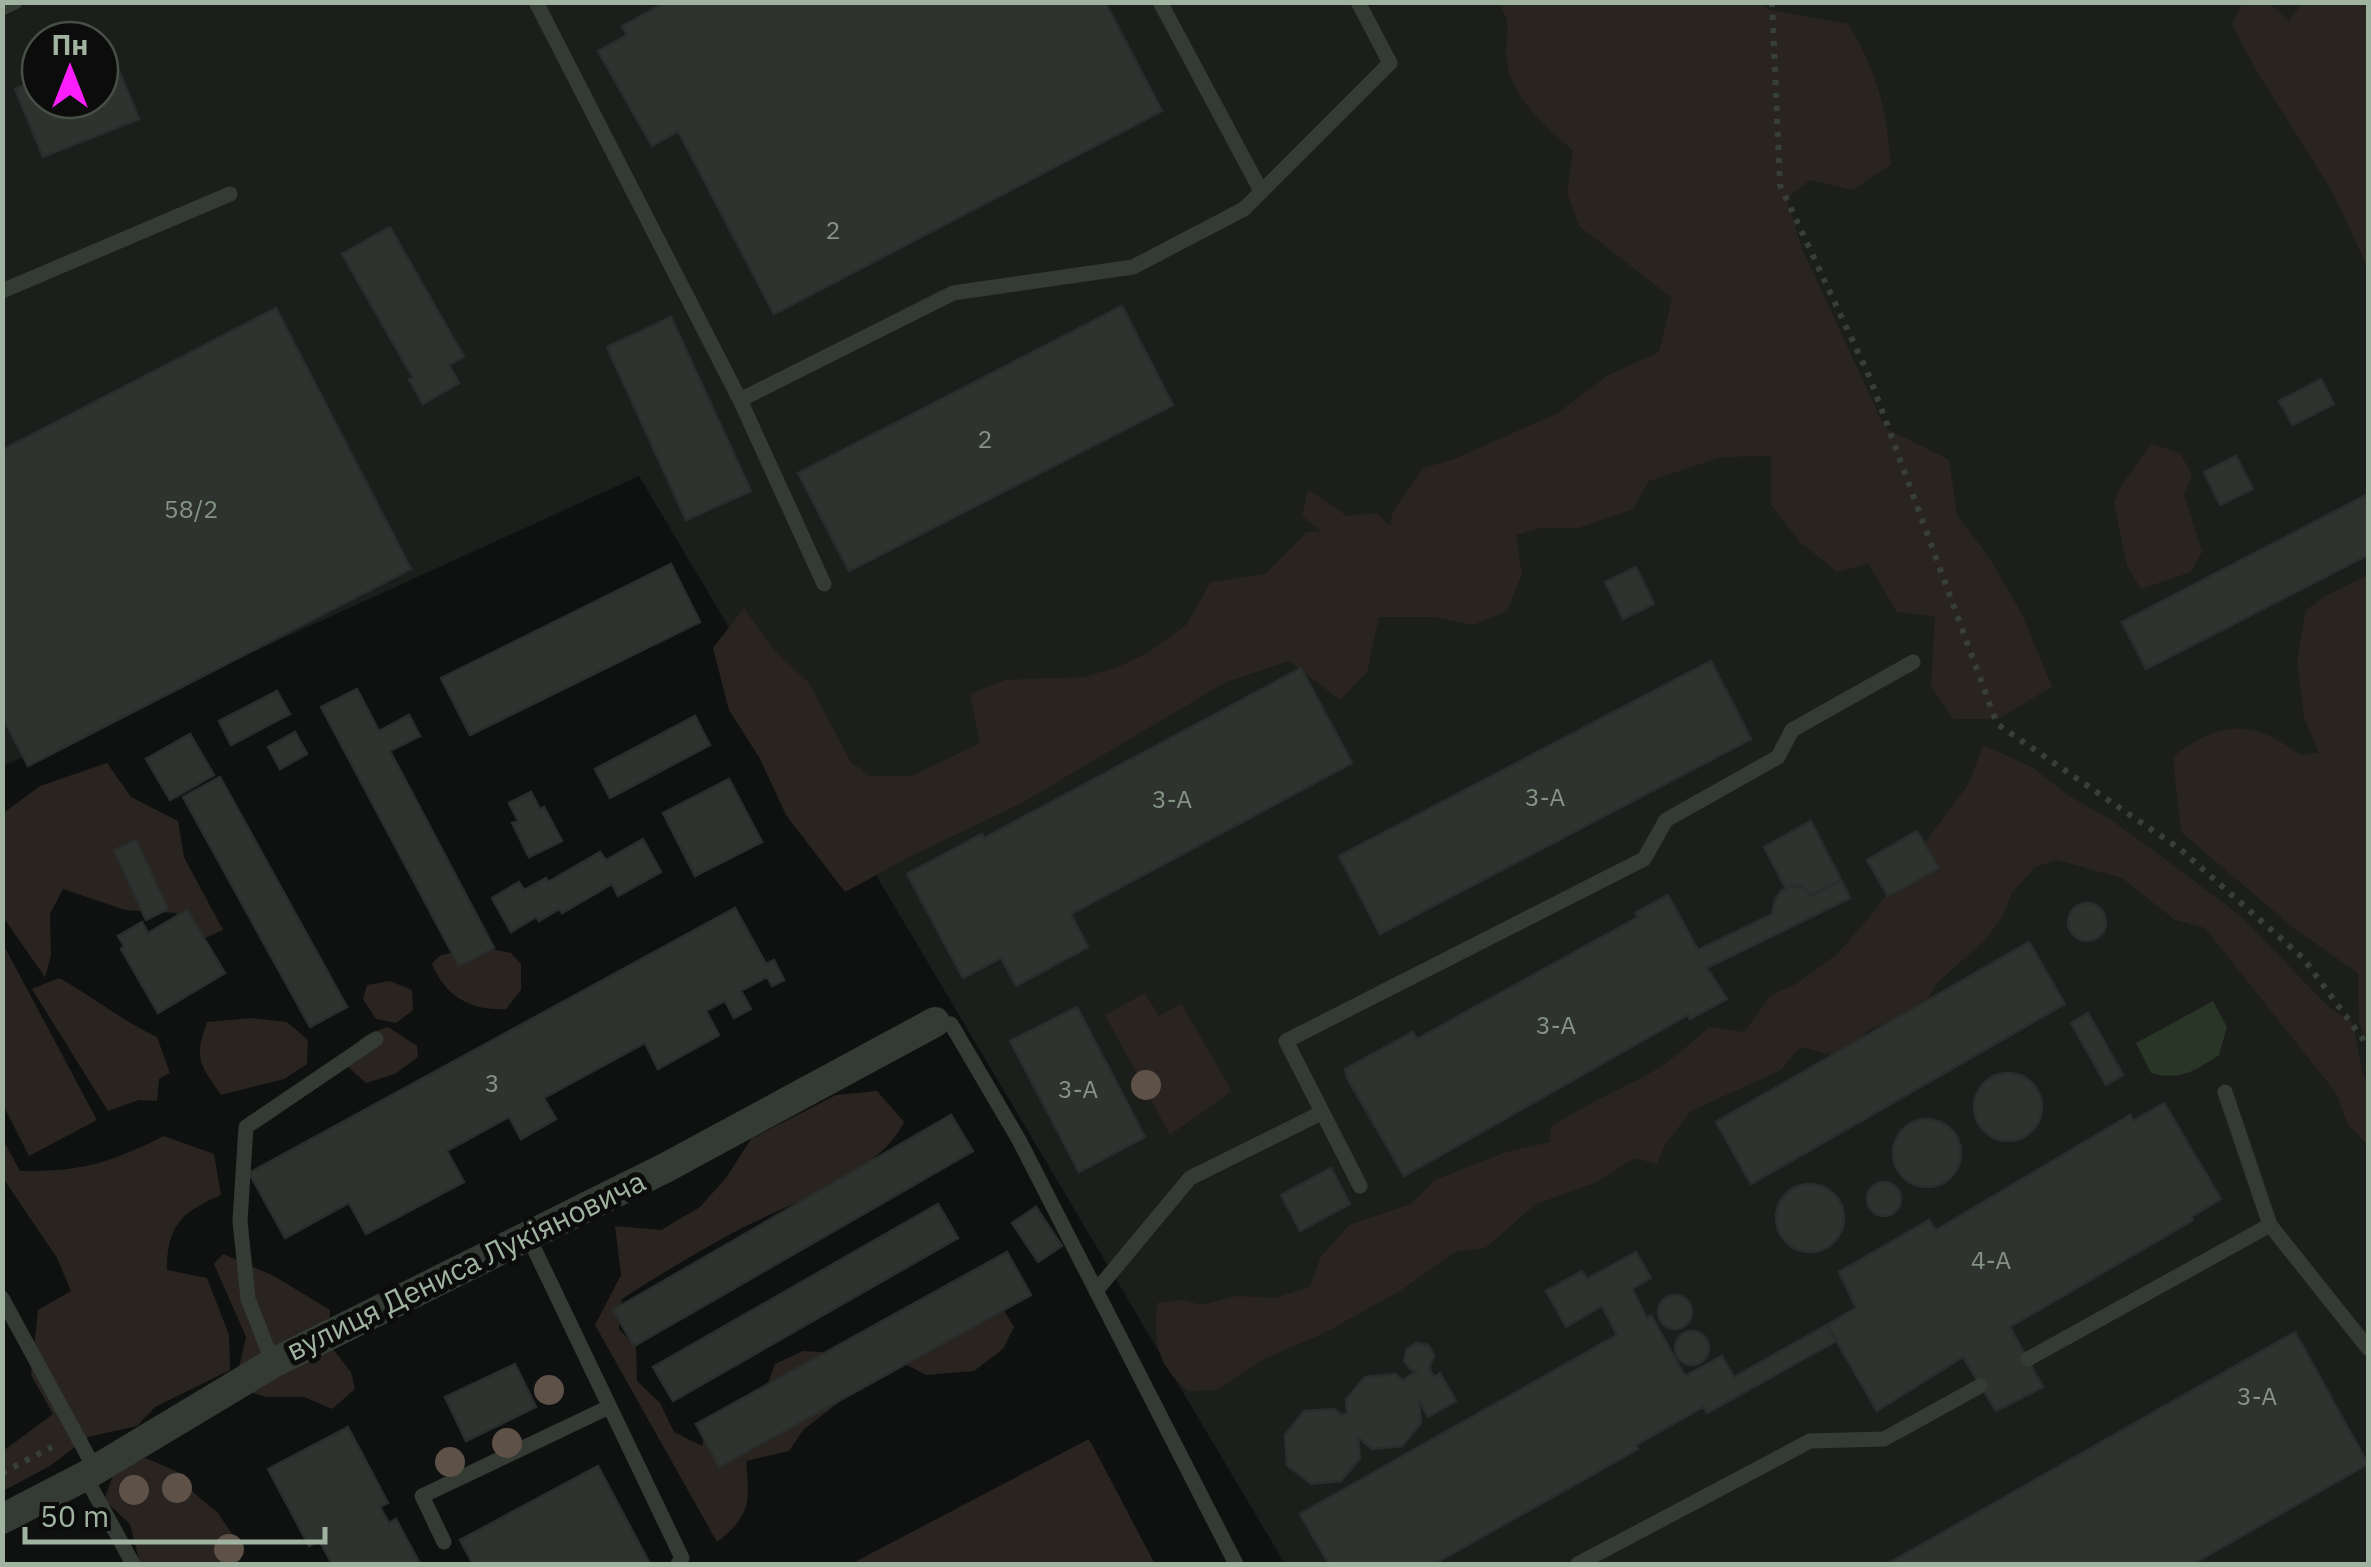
<svg xmlns="http://www.w3.org/2000/svg" width="2371" height="1567" viewBox="0 0 2371 1567" font-family="'IBM Plex Sans',sans-serif">
  <style>
    .built { fill: #1c1e1c; fill-rule: evenodd }
    .green { fill: #292420 }
    .water { fill: #293526 }
    .building { fill: #2f3330; stroke: #292d2b; stroke-width: 2.5 }
    .lines { fill: none; stroke-linecap: round; stroke-linejoin: round }
    .path { stroke: #383f39; stroke-width: 6; stroke-dasharray: 5 8; stroke-linecap: butt }
    .service { stroke: #343b35; stroke-width: 15 }
    .minor { stroke: #343b35; stroke-width: 30 }
    .tree { fill: #5e5148 }
    .labels { text-anchor: middle; stroke-width: 10; stroke-linejoin: round; paint-order: stroke }
    .number-label { font-size: 25px; fill: #849384 }
    .street-label { font-size: 30px; fill: #a0b3a0; stroke: #0b0c0b }
  </style>
  <rect width="100%" height="100%" fill="#0f1110"/>
  <path class="built" d="M2 3H2368V1564H1285L639 476 3 766ZM40 40H100V100H40Z"/>
  <path class="green" d="M1757 2 1771 10 1848 24C1877 70 1887 111 1891 165L1852 190 1810 180 1787 198 1801 246 1885 428 1949 460 1957 515 1990 559 2022 614 2052 687 1998 719H1953L1931 686 1935 616 1897 612 1868 564 1837 572 1800 542 1771 505V456L1721 457 1649 481 1633 509 1579 528H1541L1516 535 1522 574 1507 611 1473 625 1434 617H1379L1367 672 1340 700 1289 661 1226 682 1022 803 911 856 845 892 786 815 759 757 729 710 713 648 744 608 774 650 809 683 853 766 859 767 869 776H912L980 743 970 694 1005 680 1085 677 1120 666 1149 652 1186 625 1211 582 1265 574 1307 532H1322L1302 516 1308 489 1347 516 1377 513 1390 526 1392 513 1423 468 1454 459 1558 413 1608 375 1659 352 1672 298 1579 226 1567 193 1573 151C1547 126 1513 101 1507 63 1503 39 1515 24 1498 3Z
    M2242 3 2270 4 2289 21 2302 3H2366L2368 268 2332 191 2256 70 2232 25Z
    M2151 444 2180 453 2192 475 2184 494 2202 552 2191 572 2141 589 2127 566 2114 502 2119 489Z
    M2368 575V1042L2359 1023 2358 973 2296 930 2181 832 2173 757C2220 720 2252 719 2300 755L2319 753 2304 718 2297 660 2306 610 2325 596Z
    M1983 745 2032 767 2069 796 2110 819 2169 862 2238 914 2329 1007 2353 1023 2363 1075 2368 1084V1146L2347 1123 2336 1093 2205 928 2175 920 2122 878 2057 860 2035 867 2011 894 2003 916 1985 940 1936 984 1923 1007 1867 1031 1846 1058 1800 1047 1781 1070 1691 1111 1665 1145 1657 1164 1635 1158 1595 1183 1536 1204 1485 1248 1455 1252 1400 1291 1324 1333 1262 1360 1217 1390 1188 1391C1156 1364 1154 1342 1157 1303L1184 1300 1201 1305 1237 1296 1275 1298 1310 1287 1320 1258 1349 1225 1411 1204 1435 1180 1506 1152 1550 1142 1551 1127C1582 1106 1614 1092 1647 1075 1670 1062 1690 1044 1709 1027L1744 1032 1771 995 1796 984 1837 954 1869 918 1969 783Z
    M107 763 131 797 178 821 184 857 223 930 194 943 176 913 125 910 63 889 50 914 51 956 45 977 3 917 2 814 40 786Z
    M2 942 97 1120 29 1156 3 1105Z
    M477 946 511 953 521 964V990L506 1009C471 1011 446 997 432 964L439 956Z
    M59 978C94 997 122 1021 157 1037L170 1073 159 1079 157 1101 139 1100 108 1111 32 989Z
    M390 981 412 990 413 1010 396 1023 376 1019 363 999 367 985Z
    M1145 993 1159 1016 1181 1003 1232 1091 1170 1135 1105 1015Z
    M252 1018 287 1022 308 1040 307 1064 284 1079 221 1095C199 1063 194 1059 207 1022Z
    M388 1027 417 1046 418 1057 395 1074 366 1083 347 1066C356 1038 360 1036 388 1027Z
    M877 1091 904 1122C880 1174 785 1205 736 1231 697 1252 659 1275 622 1299L619 1329 636 1347 637 1381 660 1403 674 1432 702 1446 708 1424 768 1383 775 1364 803 1351 834 1353 849 1372 838 1403 803 1430 789 1451 746 1461C750 1501 751 1516 717 1542L595 1325 621 1275 615 1226 661 1230 700 1207 726 1178 751 1139 836 1095Z
    M164 1136 214 1154 221 1195C181 1212 167 1226 167 1270L207 1278 229 1335 230 1370 155 1407 137 1426 88 1437 50 1466 3 1491V1451L53 1414 31 1375 38 1310 71 1291 57 1258 3 1178 2 1138 20 1171C82 1172 109 1163 164 1136Z
    M223 1254 274 1276 330 1310 328 1343 351 1372 355 1389 332 1409 304 1397H266L242 1390 237 1376 246 1337 214 1264Z
    M992 1291 1014 1327 1003 1349 974 1371 926 1375 888 1355Z
    M1089 1439 1155 1564H851Z
    M139 1455 178 1472 194 1493 218 1513 234 1537 241 1559 237 1564H140L130 1524 104 1500 114 1473Z"/>
  <path class="water" d="M2213 1001 2227 1027 2219 1055C2195 1071 2180 1081 2151 1073L2136 1043Z"/>
  <path class="building" d="M667 2H1105L1162 111 774 314 678 131 652 146 598 51 627 35 622 26Z
    M111 51 139 119 43 157 15 89 40 79V100H100V55Z
    M390 227 464 357 449 365 459 383 423 404 409 379 413 378 342 254Z
    M1122 306 1173 405 849 571 798 473Z
    M276 308 411 569 28 766 2 716V450Z
    M671 317 751 491 686 520 607 347Z
    M2321 379 2334 404 2293 425 2279 401Z
    M2236 456 2253 489 2220 505 2204 472Z
    M2368 494V555L2146 669 2122 622Z
    M671 564 700 622 470 735 441 678Z
    M1636 567 1654 604 1623 619 1605 582Z
    M1711 661 1751 739 1380 934 1339 856Z
    M1301 668 1352 763 1071 914 1088 947 1016 986 1001 958 963 978 907 874 982 834 984 838Z
    M357 689 379 731 409 715 420 736 390 751 494 948 459 966 321 707Z
    M277 691 290 714 231 745 219 721Z
    M695 716 710 745 610 798 595 769Z
    M295 732 307 754 280 769 268 747Z
    M190 734 214 775 170 800 146 759Z
    M220 777 347 1007 310 1027 183 797Z
    M729 779 762 842 695 876 663 813Z
    M531 792 540 809 544 807 562 841 529 857 512 823 518 821 509 803Z
    M1811 821 1841 880 1811 896 1803 887 1791 886 1786 889 1764 847Z
    M1917 831 1939 868 1888 896 1867 860Z
    M643 839 661 872 618 896 612 884 562 913 559 909 539 921 536 917 511 932 492 898 519 882 524 890 546 878 548 882 600 852 606 860Z
    M136 840 168 909 146 920 114 850Z
    M1841 880 1850 898 1707 968 1727 999 1690 1019 1688 1015 1404 1176 1347 1078 1345 1069 1413 1032 1417 1039 1638 917 1635 913 1668 895 1698 950 1772 914 1775 900 1781 891 1791 886 1803 887 1811 896Z
    M2068 922a19 19 0 1 1 38 0a19 19 0 1 1-38 0Z
    M735 908 766 964 774 960 784 980 772 986 767 977 741 991 751 1009 734 1018 725 1001 706 1011 719 1035 658 1069 645 1043 544 1098 556 1119 521 1139 509 1117 447 1151 464 1182 366 1234 349 1203 285 1238 249 1173Z
    M187 910 225 973 158 1013 121 949 124 946 118 936 142 922 148 933Z
    M2029 942 2065 1004 1751 1184 1716 1122Z
    M1077 1007 1145 1137 1079 1172 1010 1041Z
    M2088 1013 2123 1075 2106 1085 2071 1023Z
    M1974 1107a34 34 0 1 1 68 0a34 34 0 1 1-68 0Z
    M2164 1103 2221 1199 2191 1217 2193 1220 2010 1327 2043 1387 1996 1411 1963 1357 1877 1411 1827 1325 1856 1308 1839 1272 1929 1220 1936 1230 2130 1115 2133 1121Z
    M951 1115 973 1151 634 1346 613 1310Z
    M1893 1153a34 34 0 1 1 68 0a34 34 0 1 1-68 0Z
    M1331 1168 1350 1204 1300 1231 1281 1195Z
    M1867 1199a17 17 0 1 1 34 0a17 17 0 1 1-34 0Z
    M1776 1218a34 34 0 1 1 68 0a34 34 0 1 1-68 0Z
    M938 1204 958 1238 673 1401 653 1367Z
    M1036 1207 1062 1246 1038 1262 1012 1223Z
    M1007 1252 1031 1295 719 1467 696 1424Z
    M1636 1252 1651 1278 1632 1289 1647 1318 1651 1315 1685 1376 1722 1356 1734 1377 1827 1325 1836 1341 1707 1413 1703 1407 1636 1445 1638 1449 1434 1564H1329L1300 1514 1617 1335 1602 1306 1566 1327 1546 1291 1582 1271 1587 1279Z
    M1658 1312a17 17 0 1 1 34 0a17 17 0 1 1-34 0Z
    M1675 1348a17 17 0 1 1 34 0a17 17 0 1 1-34 0Z
    M2295 1332 2368 1464 2193 1564H1887Z
    M1416 1343 1428 1345 1434 1355 1429 1368 1434 1377 1440 1373 1456 1401 1428 1417 1419 1400 1421 1423 1402 1446 1372 1449 1358 1437 1360 1458 1341 1481 1311 1484 1287 1465 1285 1435 1304 1411 1334 1409 1342 1415 1347 1413 1346 1399 1365 1377 1395 1374 1403 1380 1417 1371 1411 1370 1404 1361 1407 1349Z
    M515 1364 536 1407 466 1441 445 1397Z
    M348 1427 388 1503 380 1507 389 1523 396 1519 420 1564H332L319 1540 309 1546 268 1469Z
    M598 1466 650 1564H473L460 1540Z"/>
  <g class="lines">
    <path class="path" d="M1772 2 1780 185 1870 378 1997 724 2180 849 2303 958 2368 1046
      M2 1473 52 1447"/>
    <path class="service" d="M536 2 740 400 824 584
      M1160 2 1261 191
      M2 8 15 2
      M2 291 230 194
      M740 400 953 293 1133 267 1244 209 1390 63 1358 2
      M935 1022 951 1024 1019 1140 1236 1564
      M2225 1092 2270 1225 2368 1348
      M1360 1186 1286 1041 1644 859 1666 820 1778 757 1792 730 1913 662
      M528 1236 682 1558 678 1564
      M1096 1291 1190 1178 1321 1113
      M2 1298 95 1469
      M2028 1359 2270 1225
      M273 1363 248 1299 240 1221 246 1127 376 1039
      M85 1476 133 1564
      M444 1542 422 1496 607 1408
      M1578 1564 1810 1441 1884 1439 1980 1386"/>
    <path class="minor" d="M2 1519 85 1476 273 1363 665 1168 935 1022"/>
  </g>
  <g class="tree">
    <circle cx="1146" cy="1085" r="15"/>
    <circle cx="549" cy="1390" r="15"/>
    <circle cx="507" cy="1443" r="15"/>
    <circle cx="450" cy="1462" r="15"/>
    <circle cx="177" cy="1488" r="15"/>
    <circle cx="134" cy="1490" r="15"/>
    <circle cx="229" cy="1549" r="15"/>
  </g>
  <g class="labels">
    <g class="number-label">
      <text x="833" y="239">2</text>
      <text x="985" y="448">2</text>
      <text x="191" y="518">58/2</text>
      <text x="1545" y="806">3-А</text>
      <text x="1172" y="808">3-А</text>
      <text x="1556" y="1034">3-А</text>
      <text x="492" y="1092">3</text>
      <text x="1078" y="1098">3-А</text>
      <text x="1991" y="1269">4-А</text>
      <text x="2257" y="1405">3-А</text>
    </g>
    <g class="street-label">
      <text transform="translate(466 1266) rotate(-26)" y="10">вулиця Дениса Лукіяновича</text>
    </g>
  </g>
  <rect width="2371" height="1567" fill="none" stroke="#a0b3a0" stroke-width="10"/>
  <g transform="translate(70 70)"><circle r="48" fill="#0b0c0b" stroke="#474f47" stroke-width="2.5"/>
  <path d="M0-8L18 38L0 25L-18 38Z" fill="#fb1dfa"/>
  <text y="-15" font-size="28" font-weight="bold" text-anchor="middle" fill="#a0b3a0">Пн</text>
  </g>
  <path d="M25 1527v15h300v-15" fill="none" stroke="#a0b3a0" stroke-width="5"/>
  <text x="40" y="1527" font-size="30" fill="#a0b3a0" stroke="#0b0c0b" stroke-width="8" paint-order="stroke">50 m</text>
</svg>
